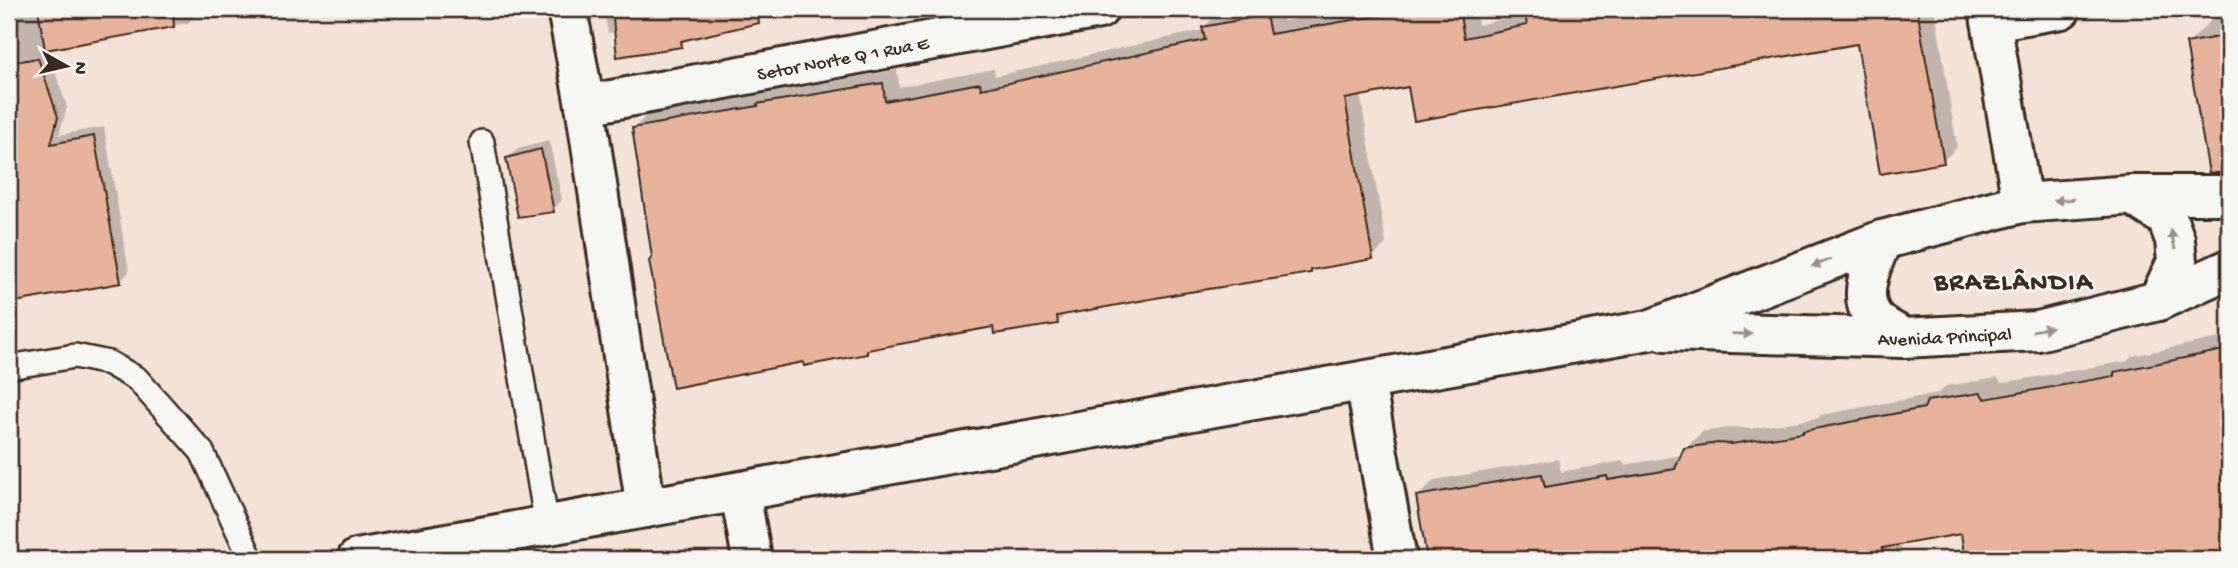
<svg xmlns="http://www.w3.org/2000/svg" width="2238" height="568" viewBox="0 0 2238 568" font-family="'Gochi Hand',sans-serif">
  <style>
    .shadow { fill: #0003 }
    .building { fill: #e8b39c; stroke: #3b2a1e; stroke-width: 2 }
    .lines { fill: none; stroke-linecap: round; stroke-linejoin: round }
    .lane-casing { stroke: #3b2a1e; stroke-width: 28 }
    .street-casing { stroke: #3b2a1e; stroke-width: 44 }
    .secondary-casing { stroke: #3b2a1e; stroke-width: 44 }
    .lane { stroke: #f6f6f2; stroke-width: 23 }
    .street { stroke: #f6f6f2; stroke-width: 38 }
    .secondary { stroke: #f6f6f2; stroke-width: 38 }
    .oneway { fill: #989088 }
    .labels { text-anchor: middle; stroke-width: 5; stroke-linejoin: round; paint-order: stroke }
    .street-label { font-size: 19px; fill: #3b2a1e; stroke: #f6f6f2 }
    .district-label { font-size: 26px; font-weight: bold; letter-spacing: 2px; fill: #3b2a1e; stroke: #f6f6f2 }
  </style>
  <rect width="100%" height="100%" fill="#f2e2d8"/>
  <filter id="ink" filterUnits="userSpaceOnUse"><feTurbulence type="fractalNoise" baseFrequency=".0143" numOctaves="2"/><feDisplacementMap in="SourceGraphic" scale="14" xChannelSelector="R" yChannelSelector="G"/><feConvolveMatrix kernelMatrix="1 2 1 2 8 2 1 2 1" color-interpolation-filters="sRGB"/></filter>
  <g filter="url(#ink)">
    <path class="shadow" d="M9 9H197L198 13 188 23 47 48 67 107 59 135 104 127 129 272 120 282 9 302Z
      M604 9H751L752 15 689 37 681 46 616 31 608 33Z
      M1242 9H1281L1284 21 1354 9H1475L1478 25 1527 14 1526 9H1935L1957 147 1943 161 1859 42 1410 85 1360 94 1386 243 1372 258 1314 268 1310 271 1067 313 1057 323 995 325 872 347 866 352 804 360 653 257 633 129 648 114 897 70 899 87 994 69 995 76 1204 30V27L1218 13Z
      M2229 17V143L2206 148 2188 44 2211 20Z
      M549 141 562 200 553 210 508 158 518 149Z
      M2229 336V559H1966L1962 532 1900 543 1903 559H1429L1418 497 1434 480 1558 459 1561 472 1623 461 1624 465 1683 455 1685 449 1702 432 1735 427 1749 429 1818 418 1821 415 1939 393 1946 386 1997 378 2002 383 2127 361 2132 356Z"/>
    <path class="building" d="M38 9H173L174 27 45 50Z
      M612 9H757L759 23 681 41 682 47 617 57Z
      M1394 9H1459L1464 38 1527 25 1524 9H1917L1944 163 1880 174 1857 44 1414 121 1408 87 1345 99 1373 259 1311 270V273L1183 293 1057 316 1058 324 994 334 993 327 867 350V354L804 366 803 362 673 388 649 261 652 257 632 128 758 106 757 104 883 83 885 101 980 83 981 89 1205 40 1202 27 1266 15 1270 34 1394 13Z
      M2229 35V173H2209L2186 43Z
      M38 58 58 117 51 144 94 136 121 283 9 303V63Z
      M541 149 554 212 518 217 506 158Z
      M2229 349V559H1965L1961 534 1882 548 1884 559H1427L1416 496 1542 474 1545 487 1607 476 1608 480 1675 469 1684 448 1718 443 1731 444 1803 433V431L1924 408 1927 401 1980 393 1985 399 2114 376V372Z"/>
    <g class="lines">
      <g class="lane-casing">
        <path id="lane" d="M482 142 547 526
          M9 367 75 356 109 363 137 379 202 452 251 559"/>
      </g>
      <g class="street-casing">
        <g id="street">
          <path d="M1991 21 2061 9"/>
          <path id="s1" d="M585 105 1099 9"/>
          <path d="M1365 381 1397 559"/>
          <path d="M740 492 752 559"/>
        </g>
      </g>
      <g class="secondary-casing">
        <g id="secondary">
          <path d="M567 9 585 105 646 508"/>
          <path d="M1989 9 2022 203"/>
          <path d="M2132 195 2167 218 2175 240 2177 262 2158 301"/>
          <path d="M1882 240C1873 262 1855 297 1875 319 1882 327 1895 332 1903 338"/>
          <path id="s2" d="M1665 331 1903 338 2038 331 2158 301 2229 269"/>
          <path d="M357 559 1649 330 1882 240 2022 203 2132 195H2229"/>
        </g>
      </g>
      <use href="#lane" class="lane"/>
      <use href="#street" class="street"/>
      <use href="#secondary" class="secondary"/>
    </g>
    <defs><path id="oneway-solid" d="M-6-.8H1V-3.2L6.5 0L1 3.2V.8H-6Z" transform="scale(1.75)"/></defs>
    <g class="oneway">
      <use href="#oneway-solid" transform="translate(2064 200) rotate(176)"/>
      <use href="#oneway-solid" transform="translate(2173 240) rotate(-102)"/>
      <use href="#oneway-solid" transform="translate(1821 263) rotate(159)"/>
      <use href="#oneway-solid" transform="translate(2042 329) rotate(-11)"/>
      <use href="#oneway-solid" transform="translate(1742 334) rotate(2)"/>
    </g>
  </g>
  <g class="labels">
    <g class="street-label">
      <text dy="7" stroke="none"><textPath href="#s1" startOffset="262">Setor Norte Q 1 Rua E</textPath></text>
      <text dy="7" stroke="none"><textPath href="#s2" startOffset="280">Avenida Principal</textPath></text>
    </g>
    <g class="district-label">
      <text x="2014" y="289">BRAZLÂNDIA</text>
    </g>
  </g>
  <rect width="2238" height="568" fill="none" stroke="#f6f6f2" stroke-width="35"/>
  <rect x="18" y="18" width="2203" height="533" fill="none" stroke="#3b2a1e" stroke-width="2.5" filter="url(#ink)"/>
  <g transform="translate(66 66) rotate(98)" stroke="#f6f6f2" stroke-width="5" paint-order="stroke">
  <path d="M0-5L12 26L0 18L-12 26Z" fill="#3b2a1e"/>
  <text y="-10" font-size="19" font-weight="bold" text-anchor="middle" fill="#3b2a1e">N</text>
  </g>
</svg>
